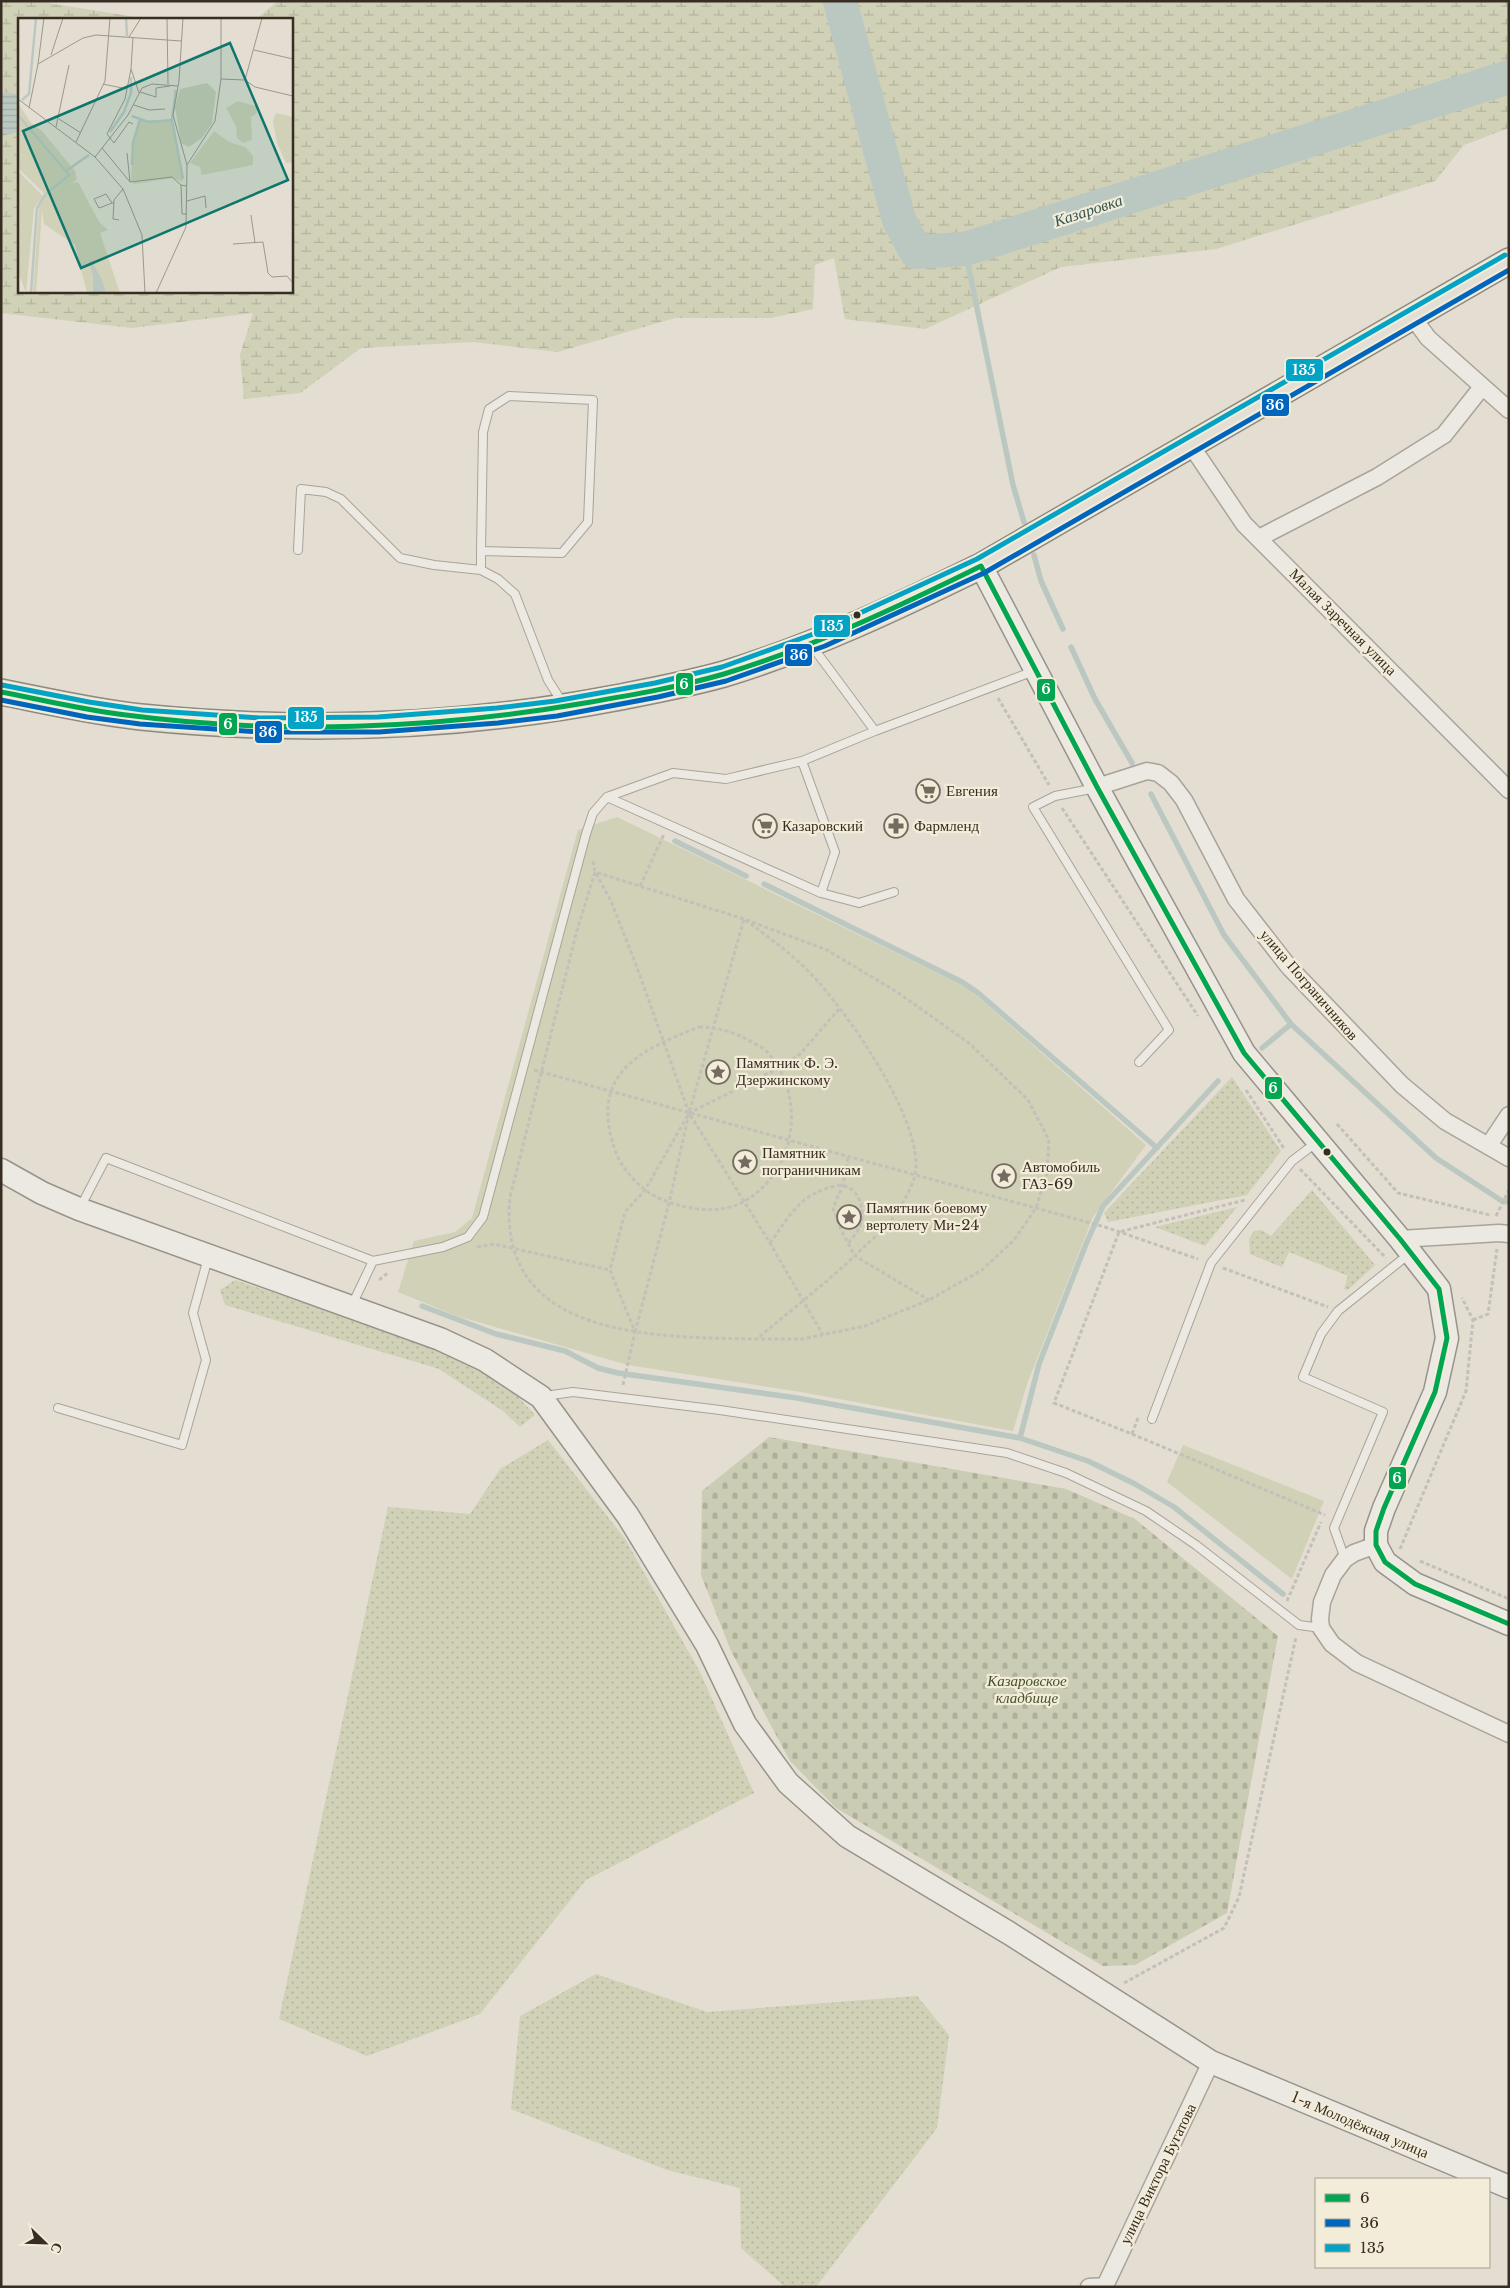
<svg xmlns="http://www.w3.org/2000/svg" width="1510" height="2288" viewBox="0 0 1510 2288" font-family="'Libre Baskerville',serif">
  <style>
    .grass { fill: url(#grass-dots) }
    .wetland { fill: url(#wetland-marsh) }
    .cemetery { fill: url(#cemetery-stones) }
    .park { fill: #d0d1b6 }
    .water { fill: url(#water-rules) }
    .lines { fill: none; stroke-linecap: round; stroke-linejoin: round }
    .stream { stroke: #bbc8c1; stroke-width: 5.5 }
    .river { stroke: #bbc8c1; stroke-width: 34 }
    .lane-casing { stroke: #a9a399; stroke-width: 10 }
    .street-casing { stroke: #a9a399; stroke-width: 19 }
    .secondary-casing { stroke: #98938a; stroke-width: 25 }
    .primary-casing { stroke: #8f8980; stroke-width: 28 }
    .path { stroke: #c4c0b9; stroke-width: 3; stroke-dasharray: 4 2.5; stroke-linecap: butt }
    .lane { stroke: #ece9e2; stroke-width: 8 }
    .street { stroke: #ece9e2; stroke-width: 16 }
    .secondary { stroke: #ece9e2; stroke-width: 22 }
    .primary { stroke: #e3dfd4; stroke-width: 25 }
    .bus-1-casing { stroke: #f2ecd9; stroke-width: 9 }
    .bus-2-casing { stroke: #f2ecd9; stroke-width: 9 }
    .bus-3-casing { stroke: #f2ecd9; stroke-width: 9 }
    .bus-1 { stroke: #00a651; stroke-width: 5 }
    .bus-2 { stroke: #0065bd; stroke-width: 5 }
    .bus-3 { stroke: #03a3c5; stroke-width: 5 }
    .bus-dot { fill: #372d22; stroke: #f2ecd9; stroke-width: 2 }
    .labels { text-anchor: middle; stroke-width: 4.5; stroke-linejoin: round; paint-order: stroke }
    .street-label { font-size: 15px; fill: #372d22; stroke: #f2ecd9 }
    .poi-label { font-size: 15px; fill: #372d22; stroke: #f2ecd9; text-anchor: start }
    .park-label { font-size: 15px; font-style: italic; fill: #46512b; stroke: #f2ecd9 }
    .water-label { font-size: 16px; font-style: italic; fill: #335554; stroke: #f2ecd9 }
    .inset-river { fill: none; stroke: #bbc8c1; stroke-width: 2.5 }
    .inset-road { fill: none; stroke: #9e978b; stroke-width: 1 }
    .view { fill: #0f766e; fill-opacity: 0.15; stroke: #0f766e; stroke-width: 2.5 }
    .inset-edge { fill: none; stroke: #372d22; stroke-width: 2.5 }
    .line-badge { stroke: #f2ecd9; stroke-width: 2 }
    .badge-label { font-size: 14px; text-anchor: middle; font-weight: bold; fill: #fff }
  </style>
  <defs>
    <pattern id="grass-dots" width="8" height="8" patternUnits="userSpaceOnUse" patternTransform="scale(1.25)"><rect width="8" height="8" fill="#d0d1b6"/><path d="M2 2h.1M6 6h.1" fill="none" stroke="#b3b49c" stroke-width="1.8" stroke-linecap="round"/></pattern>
    <pattern id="wetland-marsh" width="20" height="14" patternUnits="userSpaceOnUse" patternTransform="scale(1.25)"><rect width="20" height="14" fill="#d0d1b6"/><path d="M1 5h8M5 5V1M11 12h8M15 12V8" fill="none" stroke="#b3b49c"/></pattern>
    <pattern id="cemetery-stones" width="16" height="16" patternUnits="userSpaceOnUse" patternTransform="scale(1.25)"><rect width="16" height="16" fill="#cbccb4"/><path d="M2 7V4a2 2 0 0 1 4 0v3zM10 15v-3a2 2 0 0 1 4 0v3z" fill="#afb09a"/></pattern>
    <pattern id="water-rules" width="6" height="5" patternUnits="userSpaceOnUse" patternTransform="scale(1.25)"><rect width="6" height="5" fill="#bbc8c1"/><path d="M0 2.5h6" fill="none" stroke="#a1aca6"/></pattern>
  </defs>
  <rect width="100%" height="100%" fill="#e3ded1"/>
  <path class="grass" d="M1232 1077 1281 1151 1247 1195 1108 1222 1104 1213Z
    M1312 1190 1375 1265 1348 1290 1344 1289 1348 1276 1289 1252 1282 1267 1250 1254 1249 1239 1254 1231 1261 1230 1271 1236Z
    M1237 1207 1205 1246 1155 1227Z
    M235 1280 450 1352 507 1385 535 1415 520 1427 503 1411 439 1369 225 1305 220 1290Z
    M548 1440 625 1539 700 1672 754 1793 586 1880 480 2014 367 2056 279 2019 388 1507 470 1514 500 1469Z
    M596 1974 707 2012 917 1996 949 2035 937 2128 816 2287H785L741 2248 740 2188 667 2170 511 2109 520 2016Z"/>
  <path class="wetland" d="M1 1H36L148 19H19V94L1 93Z
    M278 1H1509V128L1464 145 1435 181 1216 249 1061 267 925 329 845 319 834 258 815 265 813 309 771 318H675L558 352 473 342 361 348 300 393 244 399 240 355 253 313 132 328 1 313V136L19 132V291H291V19H256Z"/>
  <path class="cemetery" d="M769 1437 1066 1489 1135 1519 1278 1636 1227 1913 1135 1965 1103 1966 836 1808 790 1761 731 1651 701 1575 702 1491Z"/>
  <path class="park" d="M617 817 968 988 1146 1145 1093 1217 1027 1384 1013 1431 801 1392 628 1365 457 1316 398 1292 414 1241 455 1232 472 1218 578 830Z
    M1183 1445 1324 1501 1292 1579 1167 1482Z"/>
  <path class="water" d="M1 93 19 94V132L1 136Z"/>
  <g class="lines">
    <path class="stream" d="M965 249 1013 485 1024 522
      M1034 555 1041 581 1063 629
      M1071 647 1095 699 1132 763
      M1151 794 1224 935 1291 1024 1436 1158 1502 1201 1509 1202
      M675 841 746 876
      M764 884 962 982 977 992 1157 1148
      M1262 1048 1291 1024
      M422 1306 496 1334 565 1351 598 1368 618 1373 797 1398 1020 1438 1039 1364 1086 1244 1103 1206 1218 1081
      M1020 1438 1088 1461 1135 1484 1174 1507 1283 1594"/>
    <path class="river" d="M840 1 899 220 916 252 965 249 1509 77"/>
    <g class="lane-casing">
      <path id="lane" d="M298 550 301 489 326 492 341 499 400 558 434 565 481 570 498 579 515 594 548 680 562 702
        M481 570V551L483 432 489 409 509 396 593 400 588 522 562 553 481 551
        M812 646 875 731
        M802 761 835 852 821 893
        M1096 788 1055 796 1033 807 1169 1030 1139 1062
        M607 797 821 893 859 903 894 892
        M81 1206 106 1158 373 1261
        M352 1305 373 1261 443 1247 468 1237 483 1217 586 834 593 813 607 797 673 773 726 779 802 761 875 731 1034 671
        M545 1396 573 1392 720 1410 1007 1453 1066 1473 1146 1511 1196 1545 1299 1625 1321 1628
        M58 1408 182 1445 206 1360 193 1313 208 1258
        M1152 1419 1211 1263 1292 1161 1317 1142
        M1345 1559 1334 1528 1383 1412 1303 1377 1321 1334 1338 1311 1409 1254"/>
    </g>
    <g class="street-casing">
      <path id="street" d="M1412 316 1428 338 1509 410
        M1190 444 1244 524 1509 790
        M1259 538 1377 477 1444 435 1482 387
        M1097 787 1147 771 1158 773 1171 783 1184 800 1236 899 1289 967 1402 1085 1445 1121 1509 1158
        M1489 1145 1509 1115
        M1400 1239 1499 1233 1509 1234
        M1376 1545 1354 1553 1345 1559 1333 1575 1322 1602 1320 1619 1321 1628 1332 1644 1357 1663 1509 1734
        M1105 2286 1211 2062
        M1089 2287 1105 2286"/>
    </g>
    <g class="secondary-casing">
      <path id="secondary" d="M981 566 1097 787 1244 1053 1400 1239 1439 1289 1447 1338 1435 1392 1384 1508 1376 1531V1545L1385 1562 1415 1584 1509 1624
        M1 1170 42 1193 79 1209 440 1339 485 1360 541 1397 628 1516 707 1645 745 1724 788 1783 847 1836 1009 1933 1211 2062 1509 2187"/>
    </g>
    <g class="primary-casing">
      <path id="primary" d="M1 692C47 701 94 712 141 717 299 733 459 728 615 698 651 691 689 684 724 674 813 647 897 607 981 566L1509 261"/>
    </g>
    <path class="path" d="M998 698 1049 785
      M1062 808 1198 1016
      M593 861 595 872 611 901 638 970 689 1113 770 1243 823 1335
      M640 886 664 834
      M699 1027C716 1027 731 1031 746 1039 753 1043 763 1047 768 1053 807 1097 796 1171 745 1201 720 1215 686 1210 661 1199 641 1191 620 1168 614 1147 590 1074 639 1050 699 1027Z
      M534 1070 1105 1227 1198 1259
      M1246 1090 1285 1150
      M1337 1124 1398 1193 1490 1215
      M848 1158 843 1185 833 1208 841 1230 855 1256 929 1300
      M1300 1169 1386 1258
      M1496 1216 1509 1190
      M770 1243C782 1227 795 1203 814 1194 821 1190 835 1184 844 1186 861 1190 866 1213 859 1228 857 1233 851 1239 848 1244
      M477 1247 494 1244 610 1270
      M1223 1268 1328 1307
      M379 1280 389 1272
      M1473 1320 1488 1314 1497 1249
      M635 1332 669 1203 689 1113 744 919C767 936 791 953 811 974 846 1010 926 1124 915 1175 912 1189 900 1207 892 1219 886 1229 874 1237 866 1245 832 1279 793 1308 757 1339 657 1337 496 1340 510 1197L576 934 595 872 744 919 827 950 897 992 969 1043 1028 1100 1049 1140 1047 1173 1036 1208 1014 1240 982 1270 929 1300 865 1326 802 1339H757
      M623 1385 635 1332 610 1270 625 1212 645 1190 689 1113 779 1068 800 1054 839 1009
      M1138 1418 1132 1434 1054 1403 1119 1232 1245 1200
      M1132 1434 1325 1515
      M1400 1549 1466 1391 1473 1320 1462 1298
      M1420 1561 1509 1599
      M1287 1601 1321 1522
      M1124 1983 1224 1928 1239 1897 1296 1637"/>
    <use href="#lane" class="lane"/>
    <use href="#street" class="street"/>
    <use href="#secondary" class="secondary"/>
    <use href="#primary" class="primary"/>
    <g class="bus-1-casing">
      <path id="bus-1" d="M1 692C43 700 84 710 126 715 277 735 435 729 585 703 632 695 679 687 724 674 813 647 898 607 981 566L1097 787 1244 1053 1400 1239 1439 1289 1447 1338 1435 1392 1384 1508 1376 1531V1545L1385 1562 1415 1584 1509 1624"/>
    </g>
    <g class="bus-2-casing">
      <path id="bus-2" d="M1 700 87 717 140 724 260 732H379L498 723 557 716 658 697 726 681 825 646 984 573 1509 270"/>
    </g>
    <g class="bus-3-casing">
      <path id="bus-3" d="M2 685 89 702 142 710 260 718 378 717 497 708 555 701 655 683 722 667 819 632 977 559 1505 255"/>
    </g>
    <use href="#bus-1" class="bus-1"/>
    <use href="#bus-2" class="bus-2"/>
    <use href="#bus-3" class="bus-3"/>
  </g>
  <defs>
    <g id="supermarket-ring" transform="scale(1.25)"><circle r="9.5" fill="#f2ecd9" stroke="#736b5f" stroke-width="1.5"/><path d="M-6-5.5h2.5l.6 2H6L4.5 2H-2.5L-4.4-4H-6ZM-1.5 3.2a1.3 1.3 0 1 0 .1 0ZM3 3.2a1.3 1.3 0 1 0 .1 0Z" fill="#736b5f"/></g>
    <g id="pharmacy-ring" transform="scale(1.25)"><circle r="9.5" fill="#f2ecd9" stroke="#736b5f" stroke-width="1.5"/><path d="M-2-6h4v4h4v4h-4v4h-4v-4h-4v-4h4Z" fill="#736b5f"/></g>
    <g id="sight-ring" transform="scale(1.25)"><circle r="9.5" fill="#f2ecd9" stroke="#736b5f" stroke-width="1.5"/><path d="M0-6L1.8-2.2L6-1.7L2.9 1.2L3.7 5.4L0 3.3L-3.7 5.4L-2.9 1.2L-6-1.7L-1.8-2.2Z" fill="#736b5f"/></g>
  </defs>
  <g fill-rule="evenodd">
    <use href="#supermarket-ring" x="928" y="791"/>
    <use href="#supermarket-ring" x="765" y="826"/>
    <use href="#pharmacy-ring" x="896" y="826"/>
    <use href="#sight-ring" x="718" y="1072"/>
    <use href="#sight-ring" x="745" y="1162"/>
    <use href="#sight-ring" x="1004" y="1176"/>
    <use href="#sight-ring" x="849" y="1217"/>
  </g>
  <g class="bus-dot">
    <circle cx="857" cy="615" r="4.5"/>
    <circle cx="1327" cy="1152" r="4.5"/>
  </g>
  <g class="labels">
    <g class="street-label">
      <text transform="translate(1343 622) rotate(45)" y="5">Малая Заречная улица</text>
      <text transform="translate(1309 985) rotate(49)" y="5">улица Пограничников</text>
      <text transform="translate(1360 2125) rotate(23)" y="5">1-я Молодёжная улица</text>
      <text transform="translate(1158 2174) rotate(-64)" y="5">улица Виктора Бугатова</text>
    </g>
    <g class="poi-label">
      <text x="946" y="796">Евгения</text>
      <text x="782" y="831">Казаровский</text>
      <text x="914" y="831">Фармленд</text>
      <text x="736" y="1068">Памятник Ф. Э.<tspan x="736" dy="17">Дзержинскому</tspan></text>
      <text x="762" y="1158">Памятник<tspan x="762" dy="17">пограничникам</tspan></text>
      <text x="1022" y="1172">Автомобиль<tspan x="1022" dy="17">ГАЗ-69</tspan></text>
      <text x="866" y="1213">Памятник боевому<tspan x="866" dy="17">вертолету Ми-24</tspan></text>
    </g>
    <g class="park-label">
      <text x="1027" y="1686">Казаровское<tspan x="1027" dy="17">кладбище</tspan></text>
    </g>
    <g class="water-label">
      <text transform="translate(1088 210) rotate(-18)" y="6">Казаровка</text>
    </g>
  </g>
  <g transform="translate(18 18)">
    <rect width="275" height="275" fill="#e3ded1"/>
    <path d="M220 83 240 89 238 96 233 99 234 122 225 125 219 120 218 108 208 90ZM196 113 211 124 227 129 235 138V147L184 157 182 149 172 145Z" fill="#d0d1b6"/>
    <path d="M258 95 275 99V144L268 145 259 125 255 103Z" fill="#d0d1b6"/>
    <path d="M0 85 13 105 24 113 57 153 59 161 55 165 60 164 81 204 90 212 82 215 102 275H88L71 245 75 259V275H69L57 227 26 206 24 192 18 275H15L21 189 28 177 0 150ZM0 153 25 178 16 190 8 274 1 257Z" fill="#d0d1b6"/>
    <path d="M189 65 198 74 194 105 184 120 171 129 163 125 157 89 162 71Z" fill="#cbccb4"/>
    <path d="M123 102 154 103 165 164 155 160 116 166 113 162 115 124Z" fill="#d0d1b6"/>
    <path d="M73 242 84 262 88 275H75V259L71 244Z" fill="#bbc8c1"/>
    <path class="inset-river" d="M108 0 109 18M4 82 11 76 18 0M0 97 51 157 27 177 19 190 13 275M114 98 130 104 154 102 165 161M154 101 158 72M92 114 106 94 113 75V59M114 147 115 125 122 101M48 153 71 137"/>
    <path class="inset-road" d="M149 0 150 66M165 0 161 63 155 97 169 147M111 19 123 0M115 19 113 51 121 75M236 32 275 41M33 37 45 0M20 46 26 0M113 51 107 81 89 116 96 125 111 104 115 106M203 61 227 62M227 62 244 0M227 62 237 69 275 78M85 66 109 71M122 74 138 79V70L152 68M0 81 77 139 105 171 124 217 127 275M116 87 131 92 147 91M11 90 20 46 65 20 78 17 163 23M41 101 63 115M38 109 51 47M58 124 87 63 92 0M84 130 112 164 154 159 163 167 168 168M109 135 112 164M77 139 110 97 124 70 134 66 160 68M163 167 164 196H169M169 183 187 178 188 190M94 185 88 176 76 181 81 190 84 189 94 185H95L96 184M233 197 237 225M101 202 95 201 96 182 105 171M215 226 245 224 250 255 254 259 269 258 275 265M138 275 168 209 169 147 197 103 203 61V0"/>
    <path class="view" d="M212 25 270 162 63 250 5 113Z"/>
    <rect width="275" height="275" class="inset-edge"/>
  </g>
  <g class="line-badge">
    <rect x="1285" y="358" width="39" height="24" rx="5" fill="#03a3c5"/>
    <rect x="1261" y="393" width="29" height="24" rx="5" fill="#0065bd"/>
    <rect x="813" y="614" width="38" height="24" rx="5" fill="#03a3c5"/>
    <rect x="784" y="643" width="29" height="24" rx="5" fill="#0065bd"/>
    <rect x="675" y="672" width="19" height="24" rx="5" fill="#00a651"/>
    <rect x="1036" y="678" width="20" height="24" rx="5" fill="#00a651"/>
    <rect x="287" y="706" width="38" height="24" rx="5" fill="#03a3c5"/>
    <rect x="218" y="712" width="20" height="24" rx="5" fill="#00a651"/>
    <rect x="254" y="720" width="29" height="24" rx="5" fill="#0065bd"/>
    <rect x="1264" y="1076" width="19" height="24" rx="5" fill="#00a651"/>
    <rect x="1388" y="1466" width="19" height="24" rx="5" fill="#00a651"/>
  </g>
  <g class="badge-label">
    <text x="1304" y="375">135</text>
    <text x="1275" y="410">36</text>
    <text x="832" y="631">135</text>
    <text x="799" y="660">36</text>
    <text x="684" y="689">6</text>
    <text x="1046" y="694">6</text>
    <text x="306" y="722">135</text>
    <text x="228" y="729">6</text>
    <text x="268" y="737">36</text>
    <text x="1273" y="1093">6</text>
    <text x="1397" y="1483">6</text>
  </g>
  <rect width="1510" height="2288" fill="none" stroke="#372d22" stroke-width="5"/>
  <rect x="1315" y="2178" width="175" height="90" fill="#f2ecd9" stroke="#a7a090"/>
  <rect x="1325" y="2194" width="25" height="8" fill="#00a651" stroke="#a7a090"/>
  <text x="1360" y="2203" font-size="15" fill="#372d22">6</text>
  <rect x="1325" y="2219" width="25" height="8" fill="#0065bd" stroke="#a7a090"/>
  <text x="1360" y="2228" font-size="15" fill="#372d22">36</text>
  <rect x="1325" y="2244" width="25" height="8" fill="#03a3c5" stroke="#a7a090"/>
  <text x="1360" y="2253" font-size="15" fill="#372d22">135</text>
  <g transform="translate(45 2243) rotate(113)" stroke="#f2ecd9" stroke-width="4" paint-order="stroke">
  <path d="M0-4L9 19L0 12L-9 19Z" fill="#372d22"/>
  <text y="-8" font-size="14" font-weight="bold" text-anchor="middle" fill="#372d22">С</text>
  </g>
</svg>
